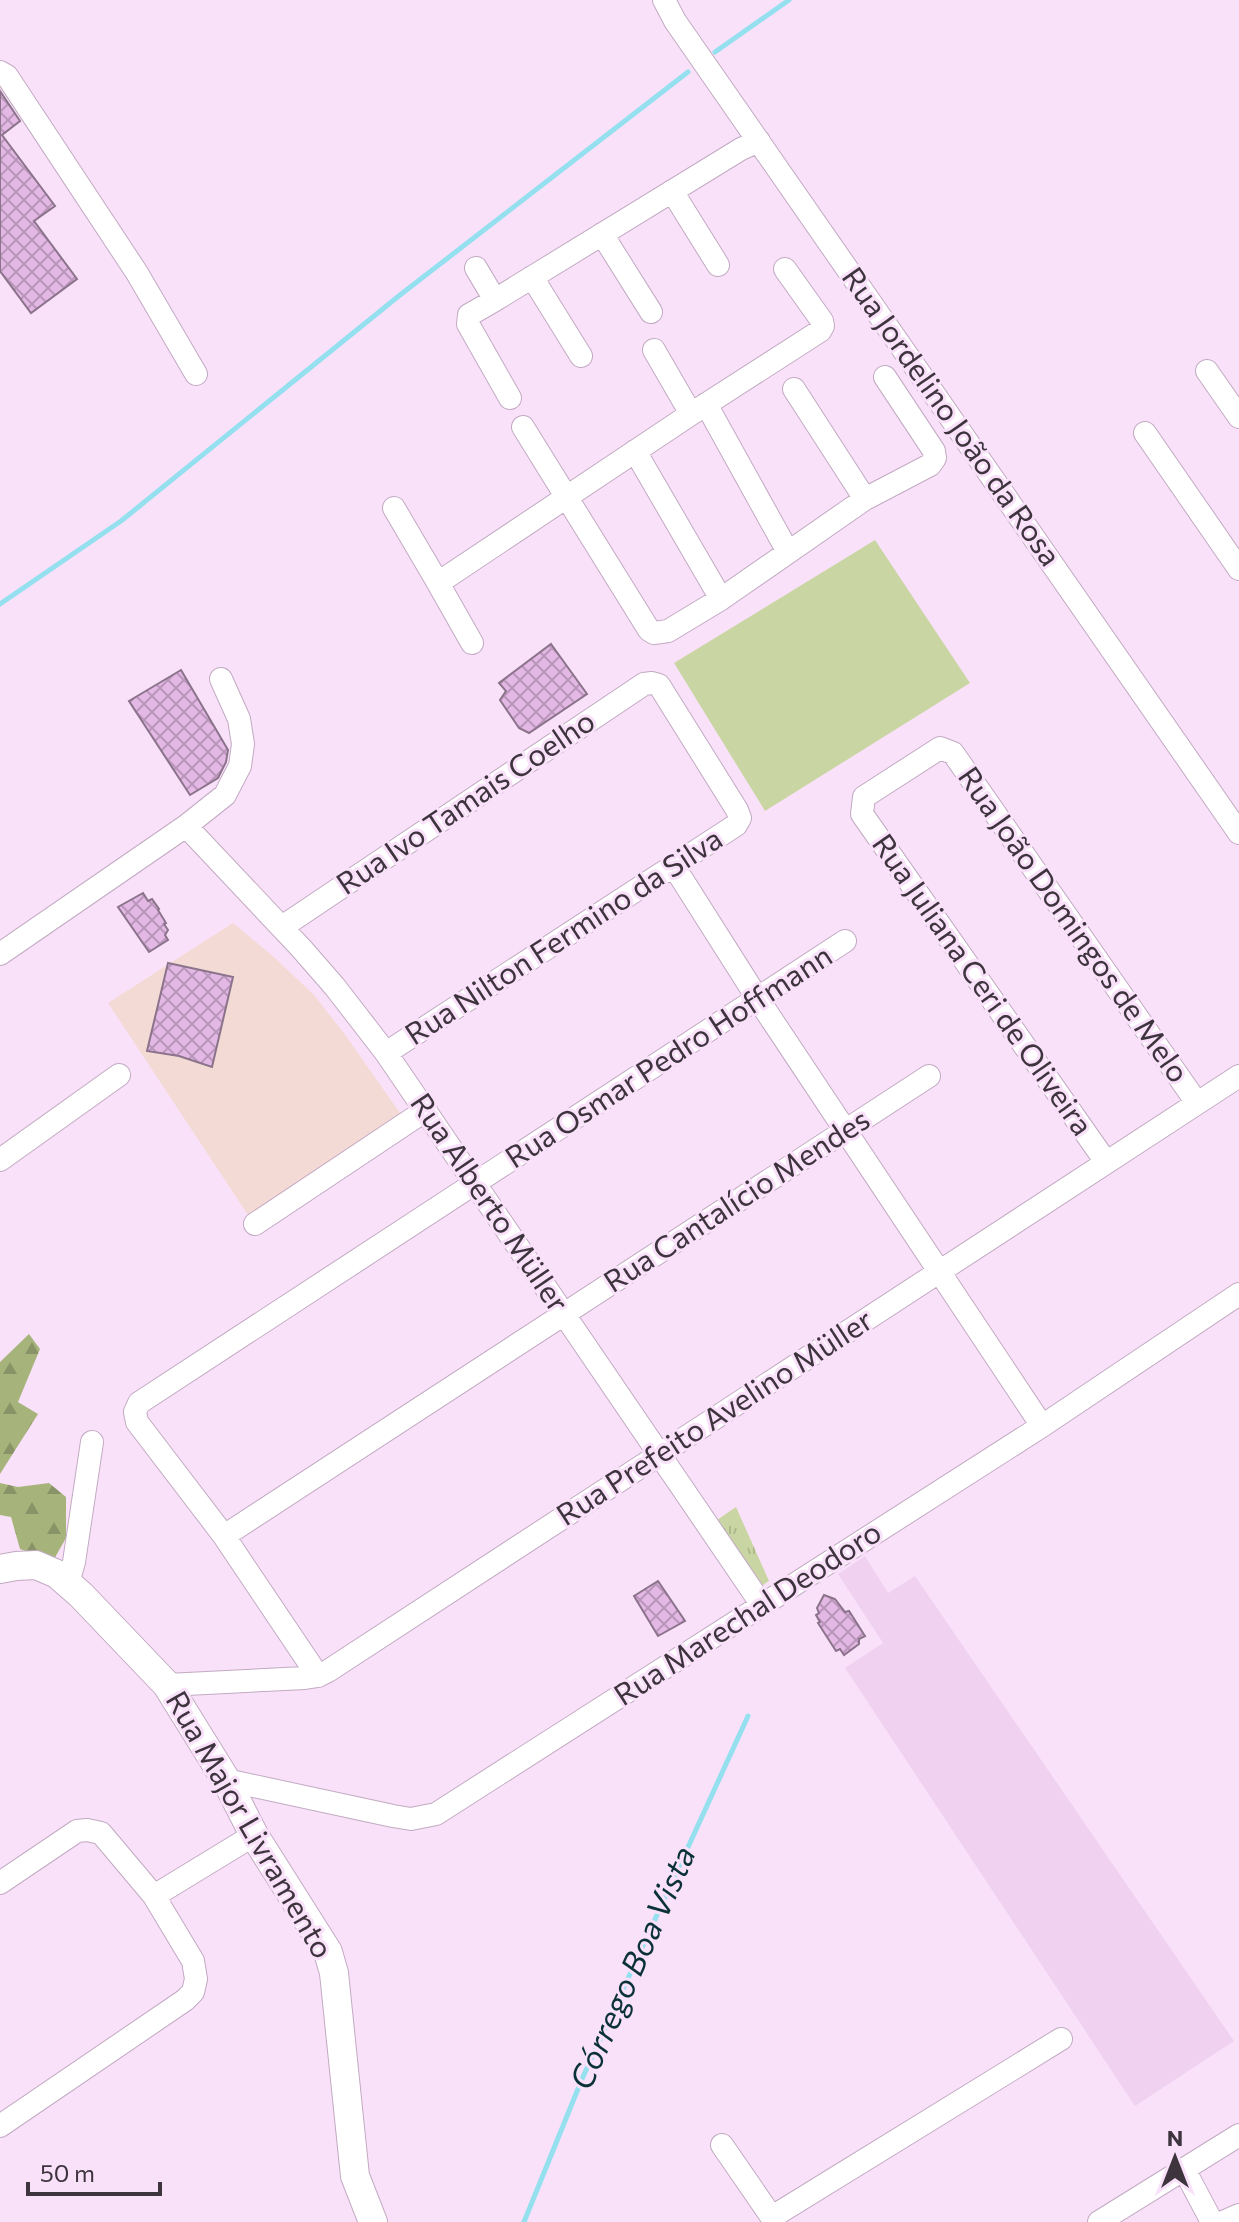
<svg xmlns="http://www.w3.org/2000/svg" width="1239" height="2222" viewBox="0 0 1239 2222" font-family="Commissioner,sans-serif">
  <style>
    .built { fill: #f0d1f0 }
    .education { fill: #f4dad4 }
    .green { fill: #c9d6a3 }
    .forest { fill: url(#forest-firs) }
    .park { fill: url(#park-tufts) }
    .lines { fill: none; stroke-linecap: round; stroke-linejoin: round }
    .stream { stroke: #94e0ef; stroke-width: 5 }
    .building { fill: url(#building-cross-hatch); stroke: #8b748b; stroke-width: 2 }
    .minor-casing { stroke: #c2aac2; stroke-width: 24 }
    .major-casing { stroke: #c2aac2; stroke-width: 30 }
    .minor { stroke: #fff; stroke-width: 22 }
    .major { stroke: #fff; stroke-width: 28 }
    .labels { text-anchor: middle; stroke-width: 6; stroke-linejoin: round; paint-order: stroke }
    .street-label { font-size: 30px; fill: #3e343e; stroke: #fae1fa }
    .water-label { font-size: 32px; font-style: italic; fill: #0b3138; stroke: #fae1fa }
  </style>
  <defs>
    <pattern id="forest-firs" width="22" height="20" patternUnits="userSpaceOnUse" patternTransform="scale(2)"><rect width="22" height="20" fill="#a6b47c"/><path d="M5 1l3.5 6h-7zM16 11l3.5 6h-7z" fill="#899367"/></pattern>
    <pattern id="park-tufts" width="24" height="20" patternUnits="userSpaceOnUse" patternTransform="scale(2)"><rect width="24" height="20" fill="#c9d6a3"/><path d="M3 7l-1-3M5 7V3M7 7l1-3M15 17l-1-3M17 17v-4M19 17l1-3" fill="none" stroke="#aeb88d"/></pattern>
    <pattern id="building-cross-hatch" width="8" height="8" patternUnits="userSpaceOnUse" patternTransform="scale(2)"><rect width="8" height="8" fill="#e4b8e5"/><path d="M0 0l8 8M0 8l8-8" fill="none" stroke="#ba96bb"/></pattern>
  </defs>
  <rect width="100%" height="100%" fill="#fae1fa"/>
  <path class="built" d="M865 1556 888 1593 915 1576 1234 2041 1135 2106 845 1668 883 1643 838 1574Z"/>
  <path class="education" d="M233 923 276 959 314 995 346 1036 400 1113 248 1215 108 1003Z"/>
  <path class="green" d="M875 540 970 683 765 811 674 663Z"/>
  <path class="forest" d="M29 1334 40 1349 18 1402 38 1414 0 1474V1362Z
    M0 1483 18 1487 49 1483 66 1497V1538L53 1561 20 1549 11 1517 0 1515Z"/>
  <path class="park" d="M736 1507 769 1581 763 1585 717 1520Z"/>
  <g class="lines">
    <path class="stream" d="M715 52 789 0
      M0 604 121 521 400 295 688 72
      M524 2222 582 2079 748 1716"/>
  </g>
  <path class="building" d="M0 91 20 121 2 135 55 206 34 221 77 279 31 313 0 271Z
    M551 644 587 694 529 733 519 728 500 700 506 691 499 683Z
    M181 670 228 750 226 762 218 778 190 795 129 701Z
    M143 893 148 901 152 899 159 909 158 910 166 923 164 924 168 930 165 935 168 940 149 952 118 907Z
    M168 963 233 977 212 1067 179 1056 147 1051Z
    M658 1581 685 1621 658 1636 634 1596Z
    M824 1595 835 1599 845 1612 849 1611 865 1636 859 1639V1644L844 1655 840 1649 836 1651 818 1623 820 1622 816 1615 819 1613 817 1608Z"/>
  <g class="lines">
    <g class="minor-casing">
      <path id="minor" d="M664 0 675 21 1239 833
        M0 72 7 76 137 273 196 374
        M672 191 718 265
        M602 234 651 312
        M476 268 495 300 741 149 759 141
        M532 277 581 356
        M495 300 469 315 468 324 510 398
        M654 350 691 414
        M1207 371 1239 417
        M794 389 865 499
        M706 404 788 552
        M523 427 649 630 654 633 668 631 721 599 865 499 930 465 935 458 934 451 885 377
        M1145 433 1239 569
        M635 451 721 599
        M394 508 438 583
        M472 643 438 583 691 414 820 331 823 326 822 321 785 269
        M186 826 301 948 335 987 386 1053 762 1605
        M673 865 758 999 1042 1426
        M282 927 644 684 652 683 659 685 737 810 740 818 736 825 386 1053
        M0 954 186 826 225 795 240 766 243 744 239 719 221 679
        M0 1160 119 1075
        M1106 1162 862 814 864 797 940 748 953 753 1197 1103
        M255 1224 426 1110
        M224 1536 929 1076
        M68 1583 74 1562 92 1442
        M318 1676 224 1536 137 1422 135 1412 139 1403 845 941
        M167 1685 305 1678 318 1676 328 1671 1239 1076
        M226 1780 393 1816 411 1819 436 1814 1042 1426 1239 1294
        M0 1883 77 1831 87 1830 101 1833 154 1896 193 1961 196 1979 193 1992 185 2000 0 2126
        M154 1896 254 1835
        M722 2145 775 2222
        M1184 2169 1212 2222
        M772 2217 1061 2039
        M1099 2222 1239 2135
        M1223 2222 1239 2215"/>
    </g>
    <g class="major-casing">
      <path id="major" d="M0 1569 16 1566 36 1565 57 1574 81 1595 167 1685 226 1780 254 1835 328 1952 334 1973 355 2176 373 2222"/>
    </g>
    <use href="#minor" class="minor"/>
    <use href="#major" class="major"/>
  </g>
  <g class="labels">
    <g class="street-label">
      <text transform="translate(951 417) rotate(55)" y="10">Rua Jordelino João da Rosa</text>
      <text transform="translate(466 803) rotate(-34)" y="10">Rua Ivo Tamais Coelho</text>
      <text transform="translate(1073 925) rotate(55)" y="10">Rua João Domingos de Melo</text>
      <text transform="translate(564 937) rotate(-33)" y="10">Rua Nilton Fermino da Silva</text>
      <text transform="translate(982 985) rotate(55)" y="10">Rua Juliana Ceri de Oliveira</text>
      <text transform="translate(669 1057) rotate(-33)" y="10">Rua Osmar Pedro Hoffmann</text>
      <text transform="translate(737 1201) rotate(-33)" y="10">Rua Cantalício Mendes</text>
      <text transform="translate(489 1203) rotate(56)" y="10">Rua Alberto Müller</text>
      <text transform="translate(715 1418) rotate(-33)" y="10">Rua Prefeito Avelino Müller</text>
      <text transform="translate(748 1614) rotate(-33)" y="10">Rua Marechal Deodoro</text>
      <text transform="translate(249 1825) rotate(60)" y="10">Rua Major Livramento</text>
    </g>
    <g class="water-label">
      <text transform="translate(633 1968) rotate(-66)" y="11">Córrego Boa Vista</text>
    </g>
  </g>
  <g transform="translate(1175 2158)" stroke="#fae1fa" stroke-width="6" paint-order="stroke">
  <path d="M0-6L14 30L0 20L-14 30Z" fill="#3e343e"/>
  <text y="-12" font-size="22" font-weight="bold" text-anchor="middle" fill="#3e343e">N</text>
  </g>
  <path d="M28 2182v12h132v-12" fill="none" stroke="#3e343e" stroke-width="4"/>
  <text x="40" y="2182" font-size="24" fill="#3e343e" stroke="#fae1fa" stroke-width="6" paint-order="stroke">50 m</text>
</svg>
